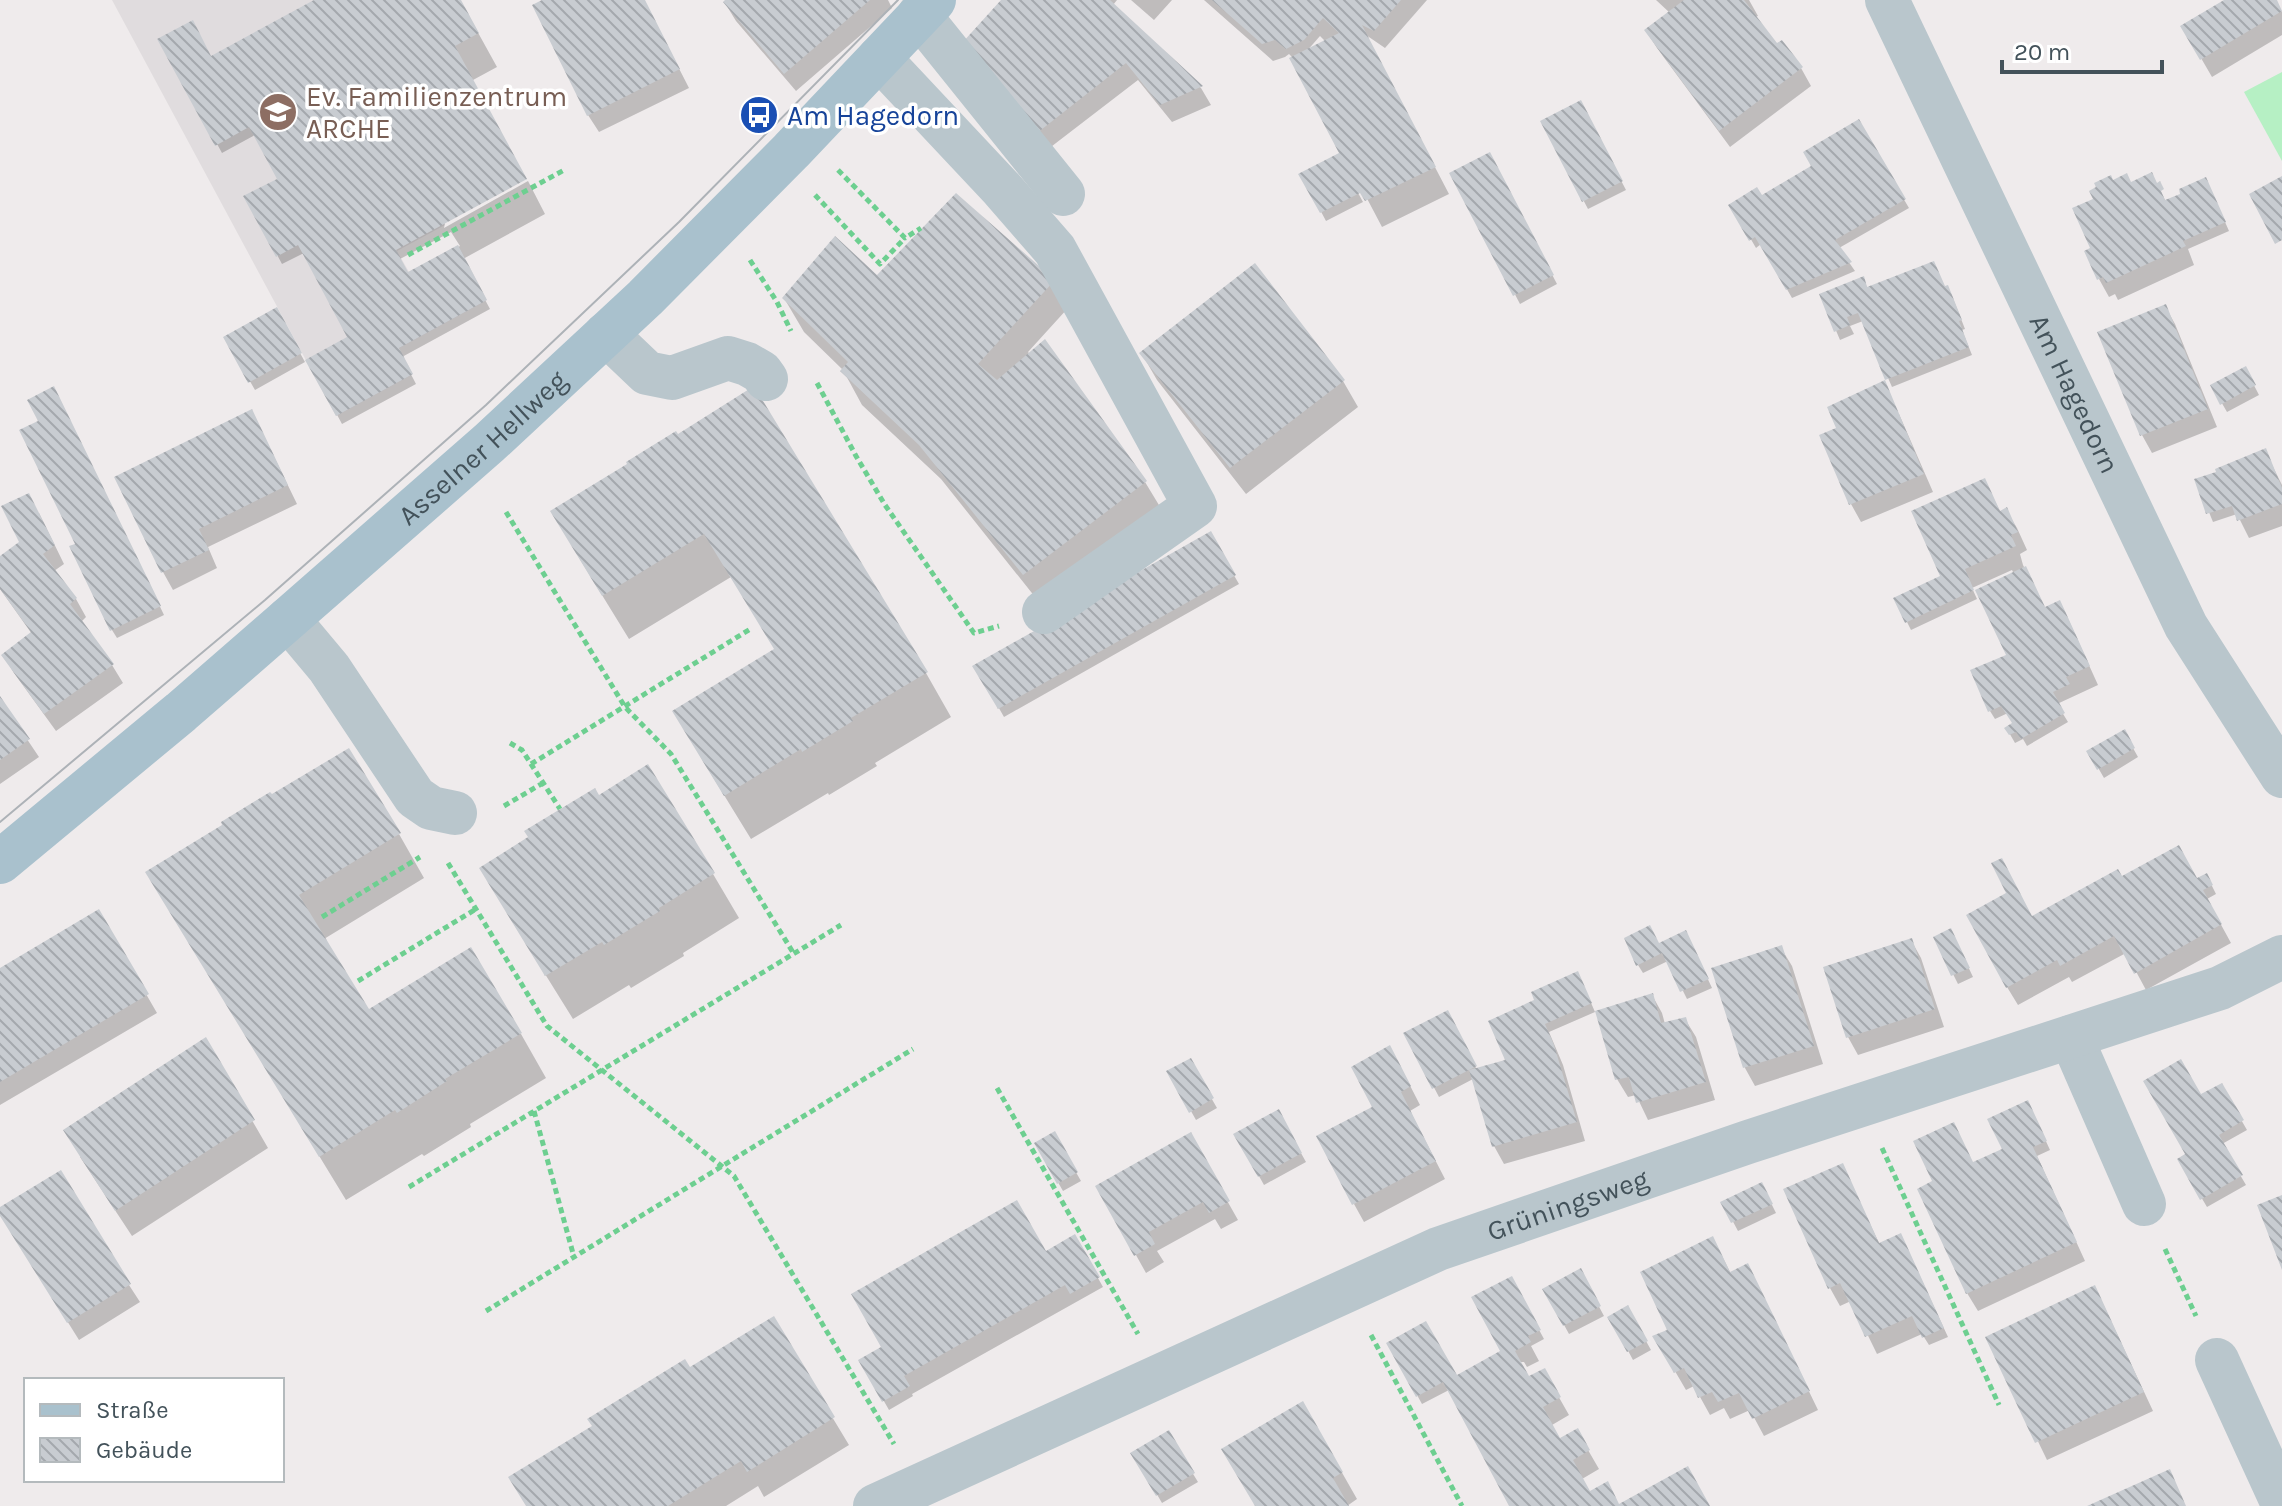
<svg xmlns="http://www.w3.org/2000/svg" width="2282" height="1506" viewBox="0 0 2282 1506" font-family="Karla,sans-serif">
  <style>
    .education { fill: #e0dcde }
    .grass { fill: #b6f0c4 }
    .shadow { fill: #0003; fill-rule: evenodd }
    .building { fill: url(#building-back-hatch) }
    .lines { fill: none; stroke-linecap: round; stroke-linejoin: round }
    .path { stroke: #6dcf90; stroke-width: 5; stroke-dasharray: 6 4; stroke-linecap: butt }
    .minor { stroke: #b9c6cc; stroke-width: 44 }
    .major { stroke: #a9c1cd; stroke-width: 44 }
    .tram { stroke: #adb2b7; stroke-width: 2 }
    .labels { text-anchor: middle; stroke-width: 7; stroke-linejoin: round; paint-order: stroke }
    .education-label { font-size: 28px; fill: #785e54; stroke: #fff; text-anchor: start }
    .transit-label { font-size: 28px; fill: #164399; stroke: #fff; text-anchor: start }
    .street-label { font-size: 28px; fill: #43525a; stroke: #fff }
  </style>
  <defs>
    <pattern id="building-back-hatch" width="6" height="6" patternUnits="userSpaceOnUse" patternTransform="scale(2)"><rect width="6" height="6" fill="#c8ccd1"/><path d="M-1 5l2 2M0 0l6 6M5-1l2 2" fill="none" stroke="#a4a8ad"/></pattern>
  </defs>
  <rect width="100%" height="100%" fill="#efebec"/>
  <path class="education" d="M112 0H323L445 225 397 251 409 272 458 245 487 300 399 348 413 374 336 416Z"/>
  <path class="grass" d="M2282 72V161L2244 92Z"/>
  <path class="shadow" d="M318 0H460L497 67 473 80 444 228 528 181 545 214 463 259 490 309 402 357 416 384 342 424 308 361 350 337 304 253 282 264 246 197 280 179 255 135 222 153 160 40 211 58ZM451 232 460 246 408 274 400 259Z
    M547 0H644L689 88 599 132 588 115Z
    M728 0H888L892 8 796 91 736 21 725 3Z
    M1004 0H1117L1113 5 1201 88 1211 105 1172 122 1138 80 1043 153Z
    M1131 0H1172L1154 20Z
    M1204 0H1427L1385 48 1366 35 1449 194 1382 227 1293 58 1289 54 1285 57 1273 61ZM1320 36 1326 42 1306 52Z
    M1656 0H1749L1758 16 1755 17 1776 46 1801 68 1811 86 1730 147 1657 48 1646 31 1670 13Z
    M2228 0H2275L2282 12V35L2212 77 2183 27Z
    M1580 102 1626 190 1588 209 1542 121Z
    M1858 122 1909 208 1839 248 1855 271 1792 298 1761 244 1756 248 1731 205 1761 197 1814 167Z
    M1489 154 1557 284 1520 304 1452 174Z
    M1338 156 1363 202 1326 221 1301 174Z
    M2152 175 2166 202 2210 188 2229 231 2188 249 2194 265 2118 300 2115 294 2109 297 2099 279 2092 249 2095 200 2113 182 2131 184Z
    M878 277 1053 282 1068 308 1028 352 1145 482 1165 515 1043 607 941 479 862 405 843 370 804 332 784 298Z
    M1863 279 1867 287 1945 288 1952 296 1965 329 1962 330 1972 355 1892 387 1863 321 1850 326 1854 334 1840 340 1821 295Z
    M2165 306 2175 324 2217 427 2152 453 2142 435Z
    M276 310 305 362 255 390 225 338Z
    M1142 354 1343 381 1358 407 1246 494 1157 380Z
    M2245 368 2259 395 2227 412 2212 386Z
    M1899 414 1933 492 1861 522 1851 504Z
    M261 430 297 504 208 547 217 568 173 590 163 572Z
    M677 436 926 673 951 717 875 763 877 766 829 795 828 793 751 839 700 756 776 650 731 577 629 639 578 556Z
    M2265 451 2282 485V526L2249 538 2237 514 2213 522 2196 480 2222 471Z
    M1984 480 2001 513 2006 510 2017 528 2027 550 2020 554 2023 565 2045 609 2069 621 2098 685 2057 704 2068 722 2027 746 2023 739 2015 743 2007 729 2014 724 2008 713 1995 719 1990 711 2008 656 2014 574 2012 570 1972 588 1977 599 1911 630 1907 622 1943 577Z
    M39 513 64 564 54 571 76 599 86 617 81 622 112 665 123 683 56 731 14 673 3 655 32 634 0 589V559L21 542Z
    M1210 534 1239 584 1004 717 975 666Z
    M128 540 164 615 117 638 112 630Z
    M0 699 39 757 0 784Z
    M2124 732 2138 757 2104 778 2089 752Z
    M599 797 713 874 739 918 683 953 684 956 631 988 629 985 573 1019 507 913Z
    M399 834 424 878 324 939 368 1012 521 1034 546 1078 470 1124 471 1127 424 1156 422 1154 346 1200 173 916Z
    M2122 878 2197 880 2211 884 2216 894 2207 899 2231 943 2146 990 2126 953 2072 982 2069 977 2018 1005 2007 987 2033 918Z
    M98 911 157 1013 0 1105V969Z
    M1935 938 1955 939 1973 977 1958 984Z
    M1911 940 1921 958 1944 1027 1858 1055 1848 1037Z
    M1690 941 1712 988 1687 999 1668 961 1643 973 1638 965 1659 945Z
    M1781 948 1792 966 1823 1064 1755 1086 1745 1068 1714 969Z
    M1582 982 1595 1012 1549 1032 1563 1065 1585 1141 1504 1164 1494 1146 1473 1079 1439 1097 1406 1034 1452 1021 1477 1070 1508 1061Z
    M1652 995 1662 1013 1665 1024 1685 1019 1696 1037 1715 1100 1648 1120 1636 1095 1628 1097 1617 1079Z
    M205 1039 268 1148 132 1236 80 1157Z
    M1190 1061 1217 1108 1196 1120 1169 1072Z
    M1400 1066 1420 1105 1410 1111 1445 1179 1364 1222 1354 1204 1375 1107Z
    M2221 1085 2247 1130 2222 1144 2246 1185 2207 1207 2179 1160 2188 1155 2200 1097Z
    M2032 1111 2050 1150 2037 1156 2085 1261 1978 1311 1967 1293 1973 1165 2004 1150Z
    M1278 1112 1306 1162 1264 1185 1236 1135Z
    M1054 1134 1081 1181 1063 1191 1036 1144Z
    M1190 1135 1238 1220 1221 1229 1215 1219 1157 1251 1164 1262 1146 1273 1098 1187Z
    M1842 1165 1880 1245 1905 1244 1948 1337 1929 1345 1922 1334 1877 1354 1851 1301 1840 1306 1830 1288Z
    M1766 1193 1776 1213 1738 1231 1723 1203Z
    M0 1210 129 1285 140 1302 79 1340 9 1228Z
    M1075 1237 1103 1287 912 1394 913 1396 889 1410 861 1361 884 1348 1055 1270Z
    M1722 1256 1731 1274 1757 1284 1818 1410 1764 1436 1750 1410 1730 1419 1724 1408 1710 1415 1694 1386 1686 1390 1655 1337 1669 1331Z
    M1580 1271 1604 1316 1569 1334 1545 1290Z
    M1511 1278 1544 1339 1531 1346 1539 1361 1527 1367 1524 1362H1519L1529 1380 1544 1371 1569 1415 1552 1425 1560 1440 1577 1431 1599 1469 1582 1479 1590 1494 1619 1506H1512L1449 1390 1422 1404 1388 1343 1456 1377 1503 1352Z
    M2104 1306 2153 1411 2047 1460 1988 1338Z
    M1627 1307 1651 1350 1633 1360 1610 1317Z
    M773 1319 849 1445 764 1497 758 1486 726 1506H527L594 1427Z
    M1303 1404 1357 1499 1347 1506H1257Z
    M1168 1433 1198 1482 1162 1503 1133 1453Z"/>
  <path class="building" d="M314 0H461L479 33 455 46 527 179 396 250 408 272 458 245 487 300 399 348 413 374 336 416 305 360 347 337 298 245 276 257 243 196 277 179 249 127 215 146 157 39 193 20 211 56Z
    M542 0H645L680 69 587 116 532 5Z
    M725 0H870L784 74 723 2Z
    M1001 0H1110L1203 86 1160 105 1126 63 1032 137 962 43Z
    M1212 0H1401L1374 31 1362 25 1436 167 1365 201 1360 193 1320 213 1298 174 1339 153 1289 58 1339 33 1323 18 1304 40 1286 49 1275 40 1262 44Z
    M1684 0H1744L1777 43 1782 40 1803 67 1719 131 1644 30Z
    M2224 0H2277L2282 11 2200 60 2180 26Z
    M1581 100 1623 181 1582 202 1540 121Z
    M1859 119 1906 199 1835 240 1852 262 1786 290 1755 237 1749 241 1728 205 1757 187 1762 195 1811 166 1803 152Z
    M1490 152 1554 275 1513 296 1449 173Z
    M2152 172 2157 183 2160 181 2164 189 2161 191 2165 200 2180 194 2179 189 2206 177 2226 222 2183 241 2186 246 2106 283 2103 277 2097 280 2084 251 2090 248 2072 208 2093 199 2089 191 2096 187 2094 183 2111 175 2113 180 2127 173 2131 182Z
    M2282 176V240L2275 244 2249 194Z
    M956 193 1055 280 978 364 997 380 1045 339 1147 481 1023 575 919 445 840 371 848 362 782 298 835 236 877 275Z
    M1934 261 1945 286 1948 285 1962 320 1959 321 1969 347 1885 380 1858 313 1847 317 1850 325 1834 332 1819 294 1864 276 1867 287Z
    M1255 263 1345 380 1230 468 1139 353Z
    M2166 304 2208 409 2140 436 2097 332Z
    M277 307 302 353 248 383 223 337Z
    M2246 366 2256 385 2220 405 2210 385Z
    M1885 380 1924 474 1849 505 1819 435 1836 428 1827 407Z
    M54 386 161 606 110 631 69 546 75 544 19 430 38 421 27 400Z
    M754 386 928 672 851 718 853 721 802 752 801 749 724 796 672 711 774 649 704 534 602 596 550 511 627 464 626 462 676 431 678 434Z
    M252 409 288 485 199 529 209 550 161 573 114 477Z
    M2266 448 2282 488V504L2237 521 2232 506 2206 514 2194 479 2216 472 2215 469Z
    M1985 478 2000 511 2007 507 2018 532 2011 535 2016 546 1965 569 1974 590 1905 623 1893 598 1940 576 1911 511Z
    M29 493 55 545 43 554 77 598 70 604 114 664 44 714 1 655 31 632 0 589V556L19 542 1 506Z
    M1211 531 1236 575 998 709 972 666Z
    M2026 566 2045 607 2060 600 2090 666 2066 677 2070 684 2053 692 2065 713 2021 739 2016 732 2009 735 2004 728 2012 723 2001 706 1988 712 1970 670 2006 655 1975 590Z
    M0 696 30 739 0 760Z
    M2125 729 2135 748 2097 770 2086 751Z
    M349 748 401 833 299 895 369 1009 471 947 522 1033 445 1079 447 1081 397 1113 395 1110 319 1157 145 872 222 825 221 822 270 792 272 794Z
    M648 764 715 873 659 908 660 911 604 945 602 942 545 976 479 868 528 837 524 831 595 788 599 795Z
    M2179 845 2197 878 2207 873 2213 885 2203 890 2222 924 2134 974 2114 936 2060 966 2057 960 2006 988 1966 915 2006 893 1991 863 2002 858 2032 916 2118 869 2122 876Z
    M99 909 149 994 0 1082V968Z
    M1650 925 1659 943 1686 930 1709 979 1680 992 1662 953 1636 966 1624 938Z
    M1951 928 1970 968 1951 976 1933 937Z
    M1912 938 1935 1009 1846 1038 1823 967Z
    M1782 945 1814 1046 1743 1068 1711 968Z
    M1578 971 1592 1003 1545 1024 1554 1045 1577 1122 1492 1147 1469 1070 1432 1089 1403 1033 1448 1010 1477 1066 1469 1070 1505 1060 1488 1021 1534 1000 1531 992Z
    M1653 993 1661 1023 1686 1017 1706 1082 1636 1103 1629 1077 1615 1080 1595 1011Z
    M206 1037 255 1120 115 1211 63 1130Z
    M1390 1045 1411 1086 1401 1092 1436 1161 1352 1205 1316 1136 1372 1107 1351 1067Z
    M1191 1058 1214 1098 1189 1113 1166 1071Z
    M2181 1059 2201 1094 2222 1083 2244 1120 2219 1135 2243 1175 2200 1200 2177 1159 2185 1154 2143 1081Z
    M2028 1100 2047 1141 2033 1147 2077 1242 1966 1294 1917 1189 1932 1181 1913 1141 1954 1122 1973 1162 2002 1149 1987 1119Z
    M1279 1109 1302 1153 1258 1177 1233 1134Z
    M1055 1131 1078 1172 1057 1184 1034 1143Z
    M1191 1132 1230 1201 1209 1213 1203 1202 1149 1232 1155 1244 1134 1256 1095 1186Z
    M1843 1163 1879 1243 1901 1233 1944 1328 1922 1338 1912 1316 1865 1337 1840 1283 1828 1289 1783 1189Z
    M61 1170 131 1284 67 1323 0 1216V1207Z
    M1762 1182 1773 1204 1731 1223 1720 1202Z
    M2282 1195V1270L2257 1205Z
    M1017 1200 1046 1251 1075 1234 1100 1277 1070 1294 1065 1285 904 1376 910 1386 882 1402 858 1360 881 1347 851 1294Z
    M1713 1236 1730 1272 1748 1263 1810 1391 1752 1419 1739 1393 1718 1402 1712 1392 1698 1398 1684 1368 1674 1373 1652 1336 1667 1330 1640 1272Z
    M1581 1268 1601 1306 1563 1326 1542 1289Z
    M1512 1276 1541 1330 1528 1336 1531 1342 1515 1351 1529 1376 1545 1368 1561 1397 1543 1407 1560 1438 1578 1428 1590 1450 1573 1460 1590 1491 1608 1481 1619 1504 1688 1466 1710 1506H1509L1443 1382 1416 1397 1386 1343 1426 1321 1457 1375 1500 1351 1471 1297Z
    M2095 1285 2144 1392 2035 1443 1985 1337Z
    M1628 1305 1648 1341 1627 1352 1607 1317Z
    M774 1316 835 1417 747 1472 741 1461 668 1506H526L508 1477 592 1426 587 1419 685 1359 690 1367Z
    M1303 1401 1343 1472 1333 1478 1349 1506H1255L1221 1449Z
    M1169 1430 1195 1473 1156 1496 1130 1453Z
    M2170 1469 2186 1506H2087Z"/>
  <g class="lines">
    <path class="path" d="M838 170 905 238 921 228
      M815 195 880 264 905 238
      M408 255 566 169
      M750 260 777 302 791 331
      M817 383 856 456 885 505 974 633 999 626
      M506 512 625 707 671 754 794 954
      M510 743 522 750 560 809
      M531 764 752 628
      M504 806 543 783
      M448 863 547 1026 734 1176 894 1444
      M322 917 420 857
      M358 981 476 909
      M997 1088 1138 1334
      M534 1111 574 1257
      M1882 1148 1999 1405
      M409 1187 841 925
      M2165 1249 2196 1316
      M486 1311 913 1049
      M1371 1335 1462 1506"/>
    <g class="minor">
      <path id="s1" d="M1887 0 2186 626 2282 776"/>
      <path d="M919 15 1063 194"/>
      <path d="M879 58 1002 189 1055 250 1195 506 1044 612"/>
      <path d="M606 334 647 373 672 378 728 358 747 364 761 372 766 379"/>
      <path d="M288 619 329 668 415 797 431 808 455 813"/>
      <path d="M2071 1037 2144 1204"/>
      <path d="M2217 1360 2282 1502"/>
      <path id="s2" d="M875 1506 1438 1249 1748 1142 2220 988 2282 957"/>
    </g>
    <path class="major" id="s3" d="M0 862 181 712 288 619 489 443 645 298 791 151 934 0"/>
    <path class="tram" d="M0 822 265 600 486 405 679 222 898 0"/>
  </g>
  <defs>
    <g id="school-disc" transform="scale(2)"><circle r="9.5" fill="#8d6e63" stroke="#fff"/><path d="M0-5L7-2L0 1L-7-2ZM-4 1L0 2.5L4 1V4Q0 6-4 4Z" fill="#fff"/></g>
    <g id="bus-disc" transform="scale(2)"><circle r="9.5" fill="#1a4fb4" stroke="#fff"/><path d="M-5-6H5V4H4V6H2V4H-2V6H-4V4H-5ZM-3.5-4V0h7V-4ZM-3.5 1.2v1.5H-2V1.2ZM2 1.2v1.5H3.5V1.2Z" fill="#fff"/></g>
  </defs>
  <g fill-rule="evenodd">
    <use href="#school-disc" x="278" y="112"/>
    <use href="#bus-disc" x="759" y="115"/>
  </g>
  <g class="labels">
    <g class="education-label">
      <text x="306" y="106">Ev. Familienzentrum<tspan x="306" dy="32">ARCHE</tspan></text>
    </g>
    <g class="transit-label">
      <text x="787" y="125">Am Hagedorn</text>
    </g>
    <g class="street-label">
      <text dy="10" stroke="none"><textPath href="#s1" startOffset="436">Am Hagedorn</textPath></text>
      <text dy="10" stroke="none"><textPath href="#s3" startOffset="636">Asselner Hellweg</textPath></text>
      <text dy="10" stroke="none"><textPath href="#s2" startOffset="756">Grüningsweg</textPath></text>
    </g>
  </g>
  <rect x="24" y="1378" width="260" height="104" fill="#ffffff" stroke="#b4babd" stroke-width="2"/>
  <rect x="40" y="1404" width="40" height="12" fill="#a9c1cd" stroke="#b4babd" stroke-width="2"/>
  <text x="96" y="1418" font-size="24" fill="#43525a">Straße</text>
  <rect x="40" y="1438" width="40" height="24" fill="url(#building-back-hatch)" stroke="#b4babd" stroke-width="2"/>
  <text x="96" y="1458" font-size="24" fill="#43525a">Gebäude</text>
  <path d="M2002 60v12h160v-12" fill="none" stroke="#43525a" stroke-width="4"/>
  <text x="2014" y="60" font-size="24" fill="#43525a" stroke="#ffffff" stroke-width="6" paint-order="stroke">20 m</text>
</svg>
